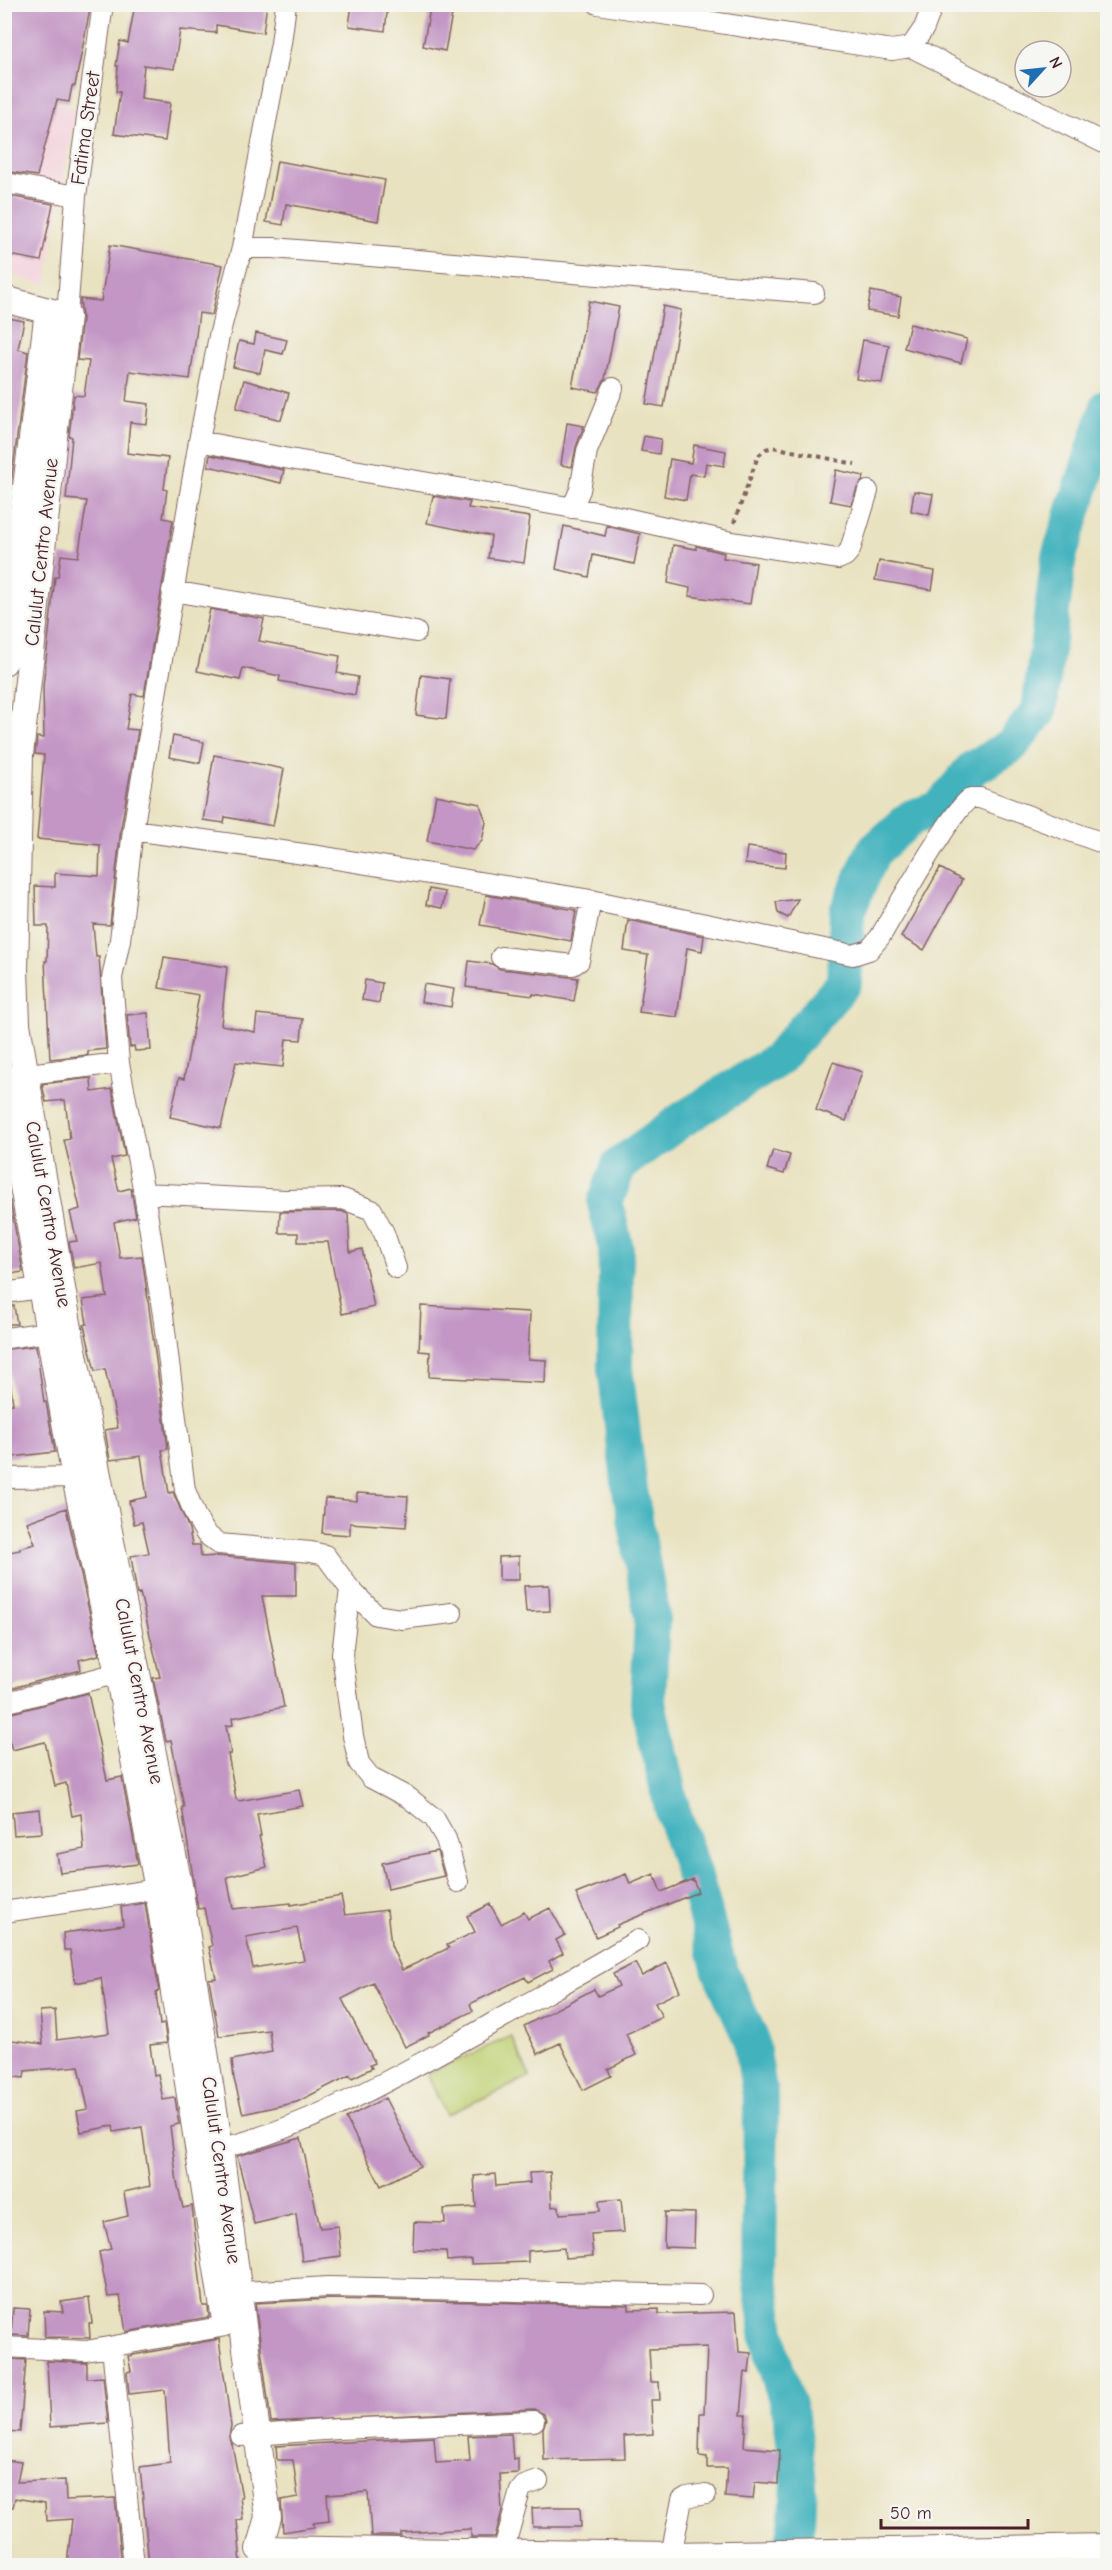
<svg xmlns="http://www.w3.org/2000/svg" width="1112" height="2570" viewBox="0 0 1112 2570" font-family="'Comic Neue',sans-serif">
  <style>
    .built { fill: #f4cfdc }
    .green { fill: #c0d174; stroke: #857850; stroke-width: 1.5 }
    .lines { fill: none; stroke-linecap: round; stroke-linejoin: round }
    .river { stroke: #43b2bd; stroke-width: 36 }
    .building { fill: #c396c5; fill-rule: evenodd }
    .minor-casing { stroke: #82635f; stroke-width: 22 }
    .major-casing { stroke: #82635f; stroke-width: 28 }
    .path { stroke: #82635f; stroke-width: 4; stroke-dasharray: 4.5 4.5; stroke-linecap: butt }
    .minor { stroke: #fff; stroke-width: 20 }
    .major { stroke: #fff; stroke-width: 26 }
    .labels { text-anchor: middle; stroke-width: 5; stroke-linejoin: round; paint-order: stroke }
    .street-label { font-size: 20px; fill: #4a1f2b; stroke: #f6f6f2 }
  </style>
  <rect width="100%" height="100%" fill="#f6f6f2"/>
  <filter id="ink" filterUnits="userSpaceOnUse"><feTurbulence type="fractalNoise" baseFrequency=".0167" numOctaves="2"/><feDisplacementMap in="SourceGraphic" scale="12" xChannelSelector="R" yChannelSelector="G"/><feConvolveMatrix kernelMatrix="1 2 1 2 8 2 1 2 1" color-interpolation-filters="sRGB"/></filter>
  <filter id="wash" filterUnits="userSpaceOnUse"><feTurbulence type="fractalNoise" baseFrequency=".008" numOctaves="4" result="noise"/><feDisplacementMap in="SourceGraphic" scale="24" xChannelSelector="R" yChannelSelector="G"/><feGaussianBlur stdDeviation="1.35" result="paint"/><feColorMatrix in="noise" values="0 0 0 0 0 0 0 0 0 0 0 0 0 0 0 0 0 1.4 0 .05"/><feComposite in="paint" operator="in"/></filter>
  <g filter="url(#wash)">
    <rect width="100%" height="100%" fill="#e9e2c0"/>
    <path class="built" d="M4 88 75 109 46 285 5 273Z"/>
    <path class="green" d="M511 2036 530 2077 446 2115 427 2074Z"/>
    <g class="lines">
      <path class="river" d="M788 2566 797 2522 799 2483 791 2415 771 2352 759 2271 761 2102 751 2039 720 1971 700 1894 673 1812 648 1703 652 1617 630 1490 615 1368 616 1249 605 1203 619 1165 680 1121 777 1060 844 983 847 912 873 852 912 817 939 809 972 769 1011 746 1039 711 1059 556 1108 406"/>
    </g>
    <g id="blocks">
      <path class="building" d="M4 4H91L75 86H72L69 102 57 100 37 176 4 171Z
        M135 4H267L263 33 216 25V33L180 30 174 69 144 65 141 99 170 103 165 141 114 134 120 92H116L118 66H116L120 41 128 43Z
        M352 4H388L385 31 349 26Z
        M431 4H454L445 51 423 46Z
        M277 161 385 180 378 221 286 204 283 225 266 222Z
        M4 195 53 204 41 261 4 254Z
        M110 245 223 265 212 315 199 313 190 379 130 371 126 401 149 404 147 424 130 422 127 453 168 458 164 489 167 490 163 518 173 520 144 696 132 694 126 729 138 730 121 828 110 925 93 924 96 957H99L106 1049 88 1051V1055L50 1059 45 961H47L48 926H36L35 886 55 887V873L99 876 100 845 37 839 44 755 35 754 37 737 44 738 43 687 55 577H58L61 555 78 557 87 501 66 499 72 437 69 436 74 395 84 396 89 361 77 360 82 318 80 299 101 301Z
        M871 291 901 297 898 316 867 311Z
        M589 301 619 307 605 379 598 392 572 387Z
        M663 306 681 310 664 407 646 404Z
        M4 317 24 321 18 349 28 352 11 483 4 482Z
        M910 324 967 339 961 363 904 348Z
        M256 333 287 340 283 354 265 350 260 373 233 367 239 341 254 344Z
        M863 340 889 345 882 383 856 379Z
        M244 380 289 393 281 420 236 408Z
        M567 423 584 426 576 447 572 467 561 465Z
        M644 436 661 439 659 454 641 451Z
        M694 445 726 451 724 466 706 463 704 476 690 474 686 500 664 496 670 459 691 463Z
        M210 455 284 470 281 483 208 466Z
        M836 470 864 476 863 480 857 488 851 505 830 501Z
        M914 491 933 494 929 515 911 511Z
        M433 496 470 502 468 508 530 517 524 563 488 558 491 536 427 523Z
        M564 526 605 536 607 526 640 534 634 564 593 555 589 577 556 569Z
        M673 545 696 549V546L724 553 723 558 756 563 750 604 689 596 690 588 668 583Z
        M879 561 935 571 932 590 875 580Z
        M210 609 264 619 259 641 340 656 337 673 358 677 355 695 279 681 280 676 243 668 240 680 197 671Z
        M421 675 450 679 446 719 416 715Z
        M173 736 204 742 200 763 169 757Z
        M214 755 284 769 273 826 225 817 224 823 203 820Z
        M436 795 480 804 486 822 482 841 473 850 427 841Z
        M747 847 786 852 785 868 745 864Z
        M940 868 962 880 924 950 901 937Z
        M429 889 445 892 442 908 426 905Z
        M486 895 576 910 571 941 480 925Z
        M798 899 788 918 778 913 776 902Z
        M628 920 704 936 702 951 687 948 677 1017 639 1012 648 955 624 951Z
        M164 957 227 967 221 1025 255 1032 257 1014 303 1019 301 1040 286 1039 283 1067 236 1062 221 1128 170 1117 179 1078 184 1079 199 995 159 988Z
        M469 961 492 964 500 969 578 978 574 1001 533 994V996L466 987Z
        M365 980 382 983 379 1003 362 1000Z
        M424 984 454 989 451 1007 421 1002Z
        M148 1013 151 1050 135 1051 134 1046 130 1047 127 1015Z
        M833 1062 862 1072 846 1121 816 1110Z
        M91 1078 92 1092 112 1089 125 1156 111 1159 119 1191 131 1188 132 1195 136 1217 114 1222 120 1258 142 1256 168 1449 162 1450 169 1493 173 1492 189 1529 192 1545H200L201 1557 217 1556 296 1563V1596H262L284 1707 232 1718 233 1725 226 1726 231 1754H228L236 1799 239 1801 299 1790 303 1806 257 1814 261 1836H259L267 1867 227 1877 233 1909 291 1903V1905L341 1896 345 1915 387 1910 391 1945 402 1970 449 1948 447 1945 475 1932 467 1916 490 1904 501 1924 524 1912 528 1919 550 1908 565 1935 556 1940 563 1953 549 1961 553 1969 528 1982 525 1977 470 2004 473 2011 428 2033 429 2035 405 2047 373 1983 342 1999 375 2063 370 2065 372 2068 352 2078 350 2075 297 2102 243 2114 234 2079 232 2060 272 2052 269 2030 219 2036 209 1979 216 1978 209 1947 212 1946 204 1908 198 1909 182 1807H184L171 1740 166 1741 153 1678 160 1677 140 1593 137 1594 131 1556 149 1553 142 1522 134 1524 129 1501 147 1497 141 1456 110 1460 105 1430 118 1428 105 1369 95 1371 84 1325 87 1324 83 1300 107 1297 102 1263 74 1268 69 1242 77 1241 70 1212 80 1209 64 1140 70 1139 65 1100 46 1102 42 1084ZM297 1928 304 1960 253 1968 246 1937Z
        M773 1150 790 1155 784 1174 767 1169Z
        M4 1201H10L23 1272 4 1275Z
        M341 1211 348 1214 350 1252 362 1249 374 1307 342 1314 328 1242H298V1233H279L280 1212Z
        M14 1306 17 1324H4V1308Z
        M421 1306 530 1312 528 1359 546 1360 545 1383 429 1377 430 1352 419 1351Z
        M36 1346 44 1402H46L55 1452 4 1458V1405L13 1404 6 1349Z
        M357 1493 408 1496 406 1527 350 1523V1535L322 1533 325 1498 357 1501Z
        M66 1508 99 1655 79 1660 81 1670 4 1690V1553L20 1550V1548L35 1544 27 1522Z
        M519 1556V1580H499V1557Z
        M549 1585 550 1611 526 1612 524 1586Z
        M88 1693 107 1780 122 1777 138 1864 60 1873 57 1854 84 1849 81 1814 72 1816 66 1783 55 1786 45 1742 12 1750 4 1724V1715Z
        M40 1809 42 1833 14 1835 12 1812Z
        M437 1851 444 1876 388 1889 382 1863Z
        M626 1874 630 1884 654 1874 661 1892 693 1879 698 1892 617 1925 618 1927 596 1937 576 1894Z
        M145 1903 159 1991 156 1992 160 2025 164 2024 167 2043 150 2045 154 2075 158 2074 163 2100 175 2098 179 2124 170 2126 177 2182 183 2208 192 2206 203 2306H208L209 2317 126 2332 120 2296 108 2297 99 2252 111 2249 104 2222 128 2216 124 2192 150 2186 142 2127 114 2132 113 2126 81 2132 77 2111 88 2109 79 2066 25 2071 24 2078 4 2076V2039L43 2044 40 2011 55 2010 57 2040 109 2033 101 1978 75 1983 70 1950H64L63 1933 123 1925 121 1907Z
        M635 1963 642 1976 667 1963 680 1991 655 2003 662 2017 626 2034 636 2055 608 2069 611 2076 583 2090 560 2043 538 2054 524 2026 594 1989 598 1996 619 1986 613 1974Z
        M385 2098 420 2166 381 2186 346 2118Z
        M301 2138 320 2228 338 2226 341 2256 302 2261 296 2214 254 2224 237 2156Z
        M550 2172 552 2207 559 2206 560 2214 600 2211 599 2201 621 2199 624 2232 591 2234 593 2256 565 2258 564 2248 528 2251V2262L471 2264V2259L447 2261 446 2251 413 2250 414 2222 445 2223 444 2209 476 2207 474 2176 495 2174 496 2186 530 2183 529 2173Z
        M665 2212 695 2213 694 2248 664 2247Z
        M89 2298 92 2323H89L90 2338 45 2337 44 2311 63 2312 61 2302Z
        M328 2299 629 2305V2310L659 2309V2314L736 2312 739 2352 751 2353 749 2373 745 2372 741 2415H746L744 2447 780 2450 778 2484 755 2482 753 2499 725 2497 727 2468H707V2457L699 2456 700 2413H704L707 2347 649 2349 651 2382H659L660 2400H651L653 2434 624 2436 625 2458 544 2460 543 2428 546 2420 544 2414 534 2409 271 2422 255 2303Z
        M13 2308 30 2309 28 2336 11 2335Z
        M219 2339 231 2426 229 2437 232 2444 242 2497H240L243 2519 237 2520 241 2563 216 2565H149L140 2467 170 2463 165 2390 129 2394 127 2372 131 2371 128 2356Z
        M10 2359 26 2360 20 2432 4 2431 5 2364H9Z
        M47 2361 87 2363V2378L103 2377 108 2423 50 2427Z
        M511 2434 513 2459 518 2458V2473L500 2474 502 2511 495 2537H471V2529L401 2533V2536H371L368 2492 327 2495 329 2521 313 2523 314 2527 283 2532 281 2500 298 2497 293 2460H277L276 2446 434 2437 436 2463 470 2461 468 2436Z
        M4 2460 21 2462 17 2482 65 2480 66 2500 115 2498 121 2555 120 2565H67L72 2519 46 2521 45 2503 15 2498 13 2507H4Z
        M551 2507H580L581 2527H533L532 2508Z"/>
    </g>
  </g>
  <g filter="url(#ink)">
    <use href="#blocks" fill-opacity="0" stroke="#82635f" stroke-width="1.5"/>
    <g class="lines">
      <g class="minor-casing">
        <path id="minor" d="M286 4 281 43 242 248 219 336 199 441 133 830 120 940 112 978 119 1063 144 1193 163 1315 185 1490 195 1515 206 1534 219 1544 311 1552 325 1555 350 1589 376 1615 401 1619 452 1613
          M598 4 892 50 911 47 924 28 933 4
          M911 47 1108 145
          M6 183 76 196
          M242 248H273L814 293
          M67 316 76 196 103 4
          M199 441 284 458 603 513 727 541 838 559 845 556 850 550 868 491
          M572 508 580 490 587 451 613 388
          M172 591 416 632
          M133 830 318 856 591 900 853 955 869 950 880 937C893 915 954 806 971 798 972 798 979 798 980 798L1108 845
          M501 957 573 965 579 961 591 900
          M11 1076 119 1063
          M144 1193 285 1200 343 1199 372 1210 384 1233 396 1268
          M4 1293 54 1286
          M4 1336 7 1338 61 1330
          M4 1478 89 1477
          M350 1589 342 1654 353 1736 359 1763 371 1778 409 1798 434 1818 446 1839 458 1882
          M4 1703 118 1673
          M4 1912 171 1887
          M206 2152C302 2131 387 2082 472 2035 527 2003 584 1973 638 1940
          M227 2293 328 2287 701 2295
          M4 2347 86 2351 226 2326
          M112 2347 134 2566
          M241 2436 338 2429 534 2421
          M503 2552 520 2491 524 2486 538 2481
          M671 2555 682 2500 687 2497 706 2494"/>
      </g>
      <g class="major-casing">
        <path id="major" d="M4 299 67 316 20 755 15 970 17 1024 69 1329 179 1885 220 2149 268 2517 259 2549
          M4 662 48 311
          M4 1080 75 1478 118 1673 158 1890 225 2320
          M259 2549 671 2555 1108 2547"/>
      </g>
      <path class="path" d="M734 523 758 456 766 449 773 447 855 464"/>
      <use href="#minor" class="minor"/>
      <use href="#major" class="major"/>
    </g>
  </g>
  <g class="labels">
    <g class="street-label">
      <text transform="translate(85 128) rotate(-82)" y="7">Fatima Street</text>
      <text transform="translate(41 552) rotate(-84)" y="7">Calulut Centro Avenue</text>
      <text transform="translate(49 1214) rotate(80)" y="7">Calulut Centro Avenue</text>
      <text transform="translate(140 1691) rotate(79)" y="7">Calulut Centro Avenue</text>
      <text transform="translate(222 2170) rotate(82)" y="7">Calulut Centro Avenue</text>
    </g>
  </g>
  <rect width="1112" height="2570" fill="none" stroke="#f6f6f2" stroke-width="24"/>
  <g transform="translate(1043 69) rotate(63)"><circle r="28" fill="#f6f6f2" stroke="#b1a0a2" stroke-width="1.5"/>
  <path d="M0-4.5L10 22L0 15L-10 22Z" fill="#1f6fb2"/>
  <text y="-9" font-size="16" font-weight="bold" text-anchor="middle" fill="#4a1f2b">N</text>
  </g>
  <path d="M881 2519v9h147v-9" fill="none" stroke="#4a1f2b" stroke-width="3"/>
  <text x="890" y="2519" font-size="18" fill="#4a1f2b" stroke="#f6f6f2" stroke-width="4.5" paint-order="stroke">50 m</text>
</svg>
